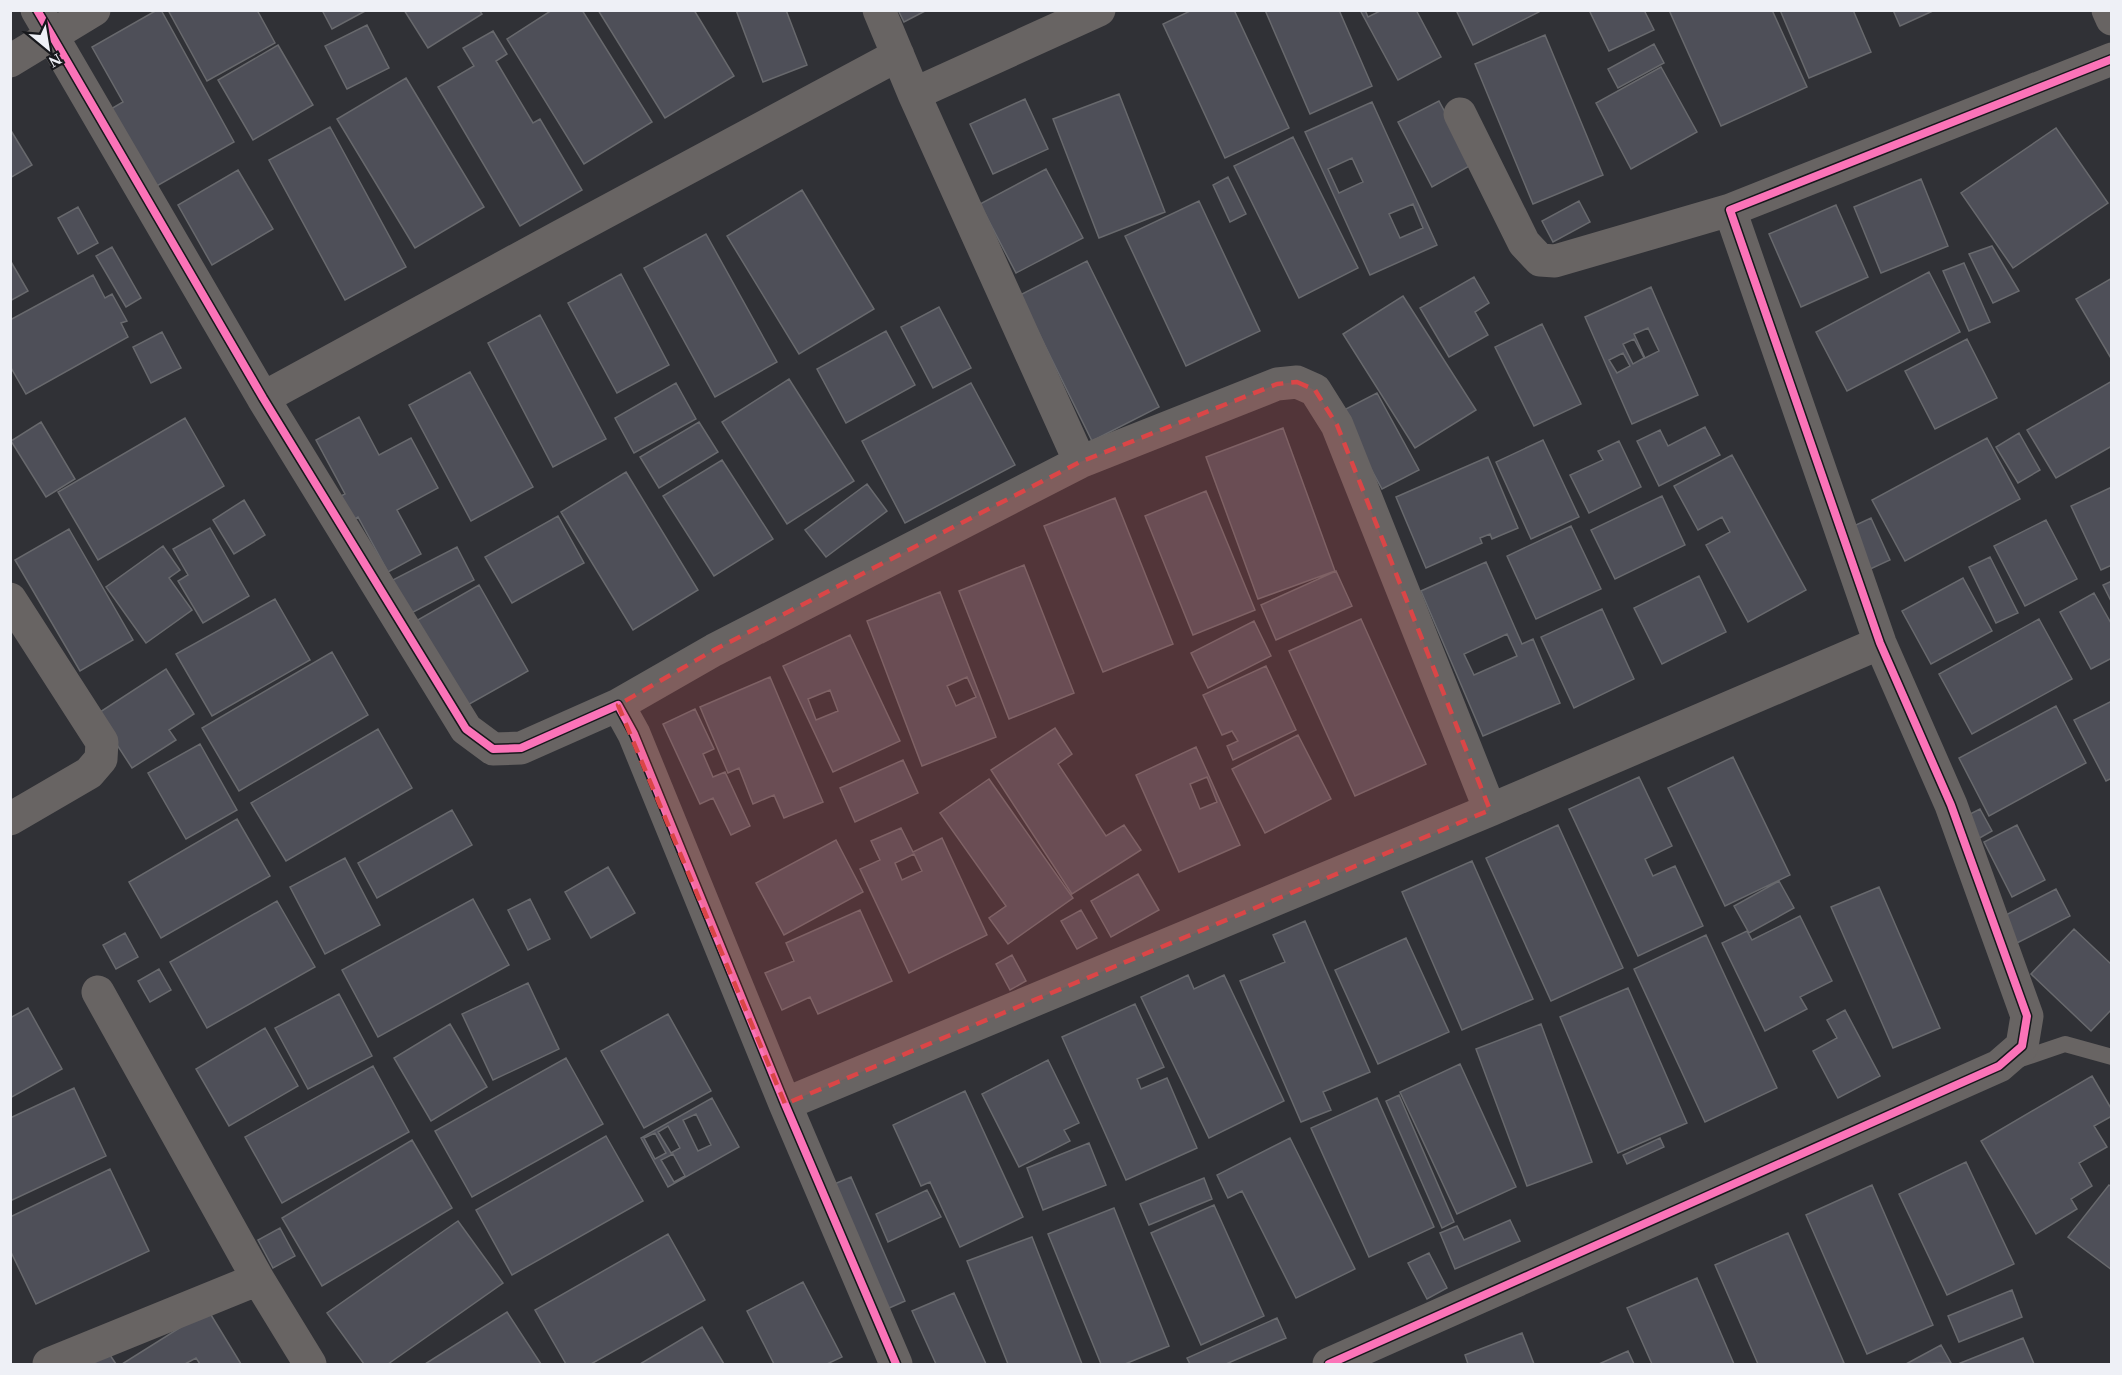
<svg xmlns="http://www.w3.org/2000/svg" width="2122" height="1375" viewBox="0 0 2122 1375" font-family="Georgia,serif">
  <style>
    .building { fill: #4e4f58; stroke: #68696d; stroke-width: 1.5; fill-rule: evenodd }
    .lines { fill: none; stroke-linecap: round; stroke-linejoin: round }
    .lane { stroke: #686463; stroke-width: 16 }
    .street { stroke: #686463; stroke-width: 33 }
    .cycleway-casing { stroke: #17181c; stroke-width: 11 }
    .cycleway { stroke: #fb73b8; stroke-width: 8 }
    .marked { fill: #da4647; fill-opacity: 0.2; stroke: #da4647; stroke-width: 4.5; stroke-dasharray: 12 8; stroke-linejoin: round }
  </style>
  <rect width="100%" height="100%" fill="#303136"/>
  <path class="building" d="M157 10H161L234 142 148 191 104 113 123 102 92 47Z
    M168 10H257L275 43 207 81Z
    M322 10H367L332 29Z
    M404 10H479L482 14 428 48Z
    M552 10H582L652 122 584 164 507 39Z
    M598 10H694L734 76 665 118Z
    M736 10H786L807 65 763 82Z
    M898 10H927L904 22Z
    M1192 10H1234L1289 128 1225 158 1163 24Z
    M1265 10H1339L1372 86 1310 114Z
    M1360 10H1365L1368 17 1382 10H1416L1441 57 1398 80Z
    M1456 10H1538L1539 12 1473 45Z
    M1593 10H1644L1654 30 1609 51 1590 12Z
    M1669 10H1772L1807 87 1721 126Z
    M1780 10H1853L1871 52 1809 78Z
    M1893 10H1935L1900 26Z
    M367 25 389 68 347 89 325 46Z
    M493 31 507 54 496 61 533 123 540 119 582 190 520 226 438 87 474 66 463 48Z
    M1545 35 1603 175 1533 204 1475 64Z
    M1654 44 1664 63 1618 88 1608 69Z
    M278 45 313 105 253 140 218 80Z
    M1661 67 1697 132 1631 169 1596 103Z
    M406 78 484 207 415 248 337 119Z
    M1119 94 1165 212 1099 238 1053 119Z
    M1025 99 1048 149 993 174 970 124Z
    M1439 101 1473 164 1432 187 1398 122Z
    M1372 102 1437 245 1370 275 1305 132ZM1352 158 1363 182 1339 193 1328 169ZM1413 204 1423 228 1400 238 1389 214Z
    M330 127 406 267 345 300 269 160Z
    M2056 128 2108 203 2013 268 1961 193Z
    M10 129 32 165 10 178Z
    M1293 137 1358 268 1299 298 1234 166Z
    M1046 169 1083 238 1016 273 980 204Z
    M238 170 273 229 212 265 178 205Z
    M1228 177 1246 214 1230 222 1213 185Z
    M1921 179 1948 246 1881 273 1854 207Z
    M802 190 874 309 799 354 727 236Z
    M1199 201 1260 331 1186 366 1125 236Z
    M1579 201 1590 222 1553 242 1542 221Z
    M1836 205 1868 277 1801 307 1769 234Z
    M78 207 98 243 78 254 58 218Z
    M706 234 777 362 715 397 644 268Z
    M1992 246 2019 291 1993 303 1969 254Z
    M112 247 141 298 126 307 96 256Z
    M10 260 28 291 10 301Z
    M1087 261 1159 407 1092 441 1020 295Z
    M1964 263 1990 322 1969 331 1943 271Z
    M1929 272 1960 332 1847 391 1816 332Z
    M621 274 669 365 617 393 568 303Z
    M93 275 105 298 112 294 127 321 121 323 128 337 26 394 10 366V320Z
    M1474 277 1489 303 1475 312 1488 335 1449 357 1420 308Z
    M2112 278V360L2076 299Z
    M1651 287 1698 395 1632 424 1585 317ZM1648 328 1659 351 1645 358 1634 334ZM1634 339 1644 358 1633 364 1623 344ZM1623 353 1630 366 1617 373 1609 360Z
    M1403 296 1476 410 1415 448 1343 334Z
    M939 307 971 368 933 388 901 327Z
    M540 315 606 439 553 467 488 343Z
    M1542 324 1581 404 1534 426 1495 347Z
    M886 331 915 385 846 423 817 369Z
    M162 332 181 368 151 383 133 347Z
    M1967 339 1997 398 1935 429 1905 371Z
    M470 372 533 487 471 521 409 405Z
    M789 379 854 481 787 524 722 422Z
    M2112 381V446L2056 478 2027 430Z
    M676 383 696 419 634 453 615 418Z
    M971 383 1015 465 905 523 862 441Z
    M1377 393 1419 470 1382 489 1340 412Z
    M359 417 379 455 411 438 438 488 397 510 421 554 388 572 358 517 344 525 331 501 345 494 316 440Z
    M185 418 224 486 98 560 58 492Z
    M41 422 75 479 46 497 11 441Z
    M699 422 718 452 659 488 640 457Z
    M1705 427 1720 455 1659 486 1637 441 1660 430 1668 446Z
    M1283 428 1335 571 1258 599 1206 457Z
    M2019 433 2040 470 2018 483 1996 447Z
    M1987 438 2020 499 1905 561 1872 500Z
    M1543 440 1579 517 1531 539 1496 462Z
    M1619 441 1641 487 1589 513 1570 475 1603 460 1598 451Z
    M1732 455 1806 590 1748 622 1706 545 1730 532 1722 517 1698 530 1674 486Z
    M1488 457 1518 528 1492 539 1490 534 1480 538 1482 543 1426 568 1396 497Z
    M722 460 773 539 714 576 663 496Z
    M626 472 698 590 633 630 561 512Z
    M867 484 887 511 826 557 805 530Z
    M2112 487V565L2101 570 2071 506Z
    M1206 491 1255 610 1193 635 1145 516Z
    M1662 496 1685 545 1615 579 1591 530Z
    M1115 498 1173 644 1103 672 1044 526Z
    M244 500 265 535 234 554 213 520Z
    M558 516 584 563 512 603 485 557Z
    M1871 518 1890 560 1866 571 1847 529Z
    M2046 520 2077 579 2025 606 1994 546Z
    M1571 526 1601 589 1536 619 1507 556Z
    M210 528 249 596 203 623 178 581 188 575 173 549Z
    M69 529 133 640 80 671 15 560Z
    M163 546 180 570 169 578 192 610 146 643 106 587Z
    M457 547 474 580 402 618 385 584Z
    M1990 557 2018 613 1996 623 1969 567Z
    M1486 562 1522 644 1533 639 1560 703 1483 736 1421 591ZM1507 634 1517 656 1474 675 1464 654Z
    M1024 565 1074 693 1009 719 959 591Z
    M1336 571 1352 606 1276 640 1261 605Z
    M1699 576 1726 632 1662 664 1634 608Z
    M1963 578 1992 631 1931 664 1902 611Z
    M2112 581V603L2103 585Z
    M479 585 528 671 457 711 409 625Z
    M940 592 996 737 922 766 867 621ZM967 677 976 697 956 706 947 686Z
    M2094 593 2112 625V658L2091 669 2060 612Z
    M275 599 310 660 212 716 176 654Z
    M1602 609 1634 679 1574 708 1541 637Z
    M1361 619 1426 764 1355 796 1289 651Z
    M2039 619 2072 679 1972 734 1939 674Z
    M1254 621 1271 656 1208 688 1191 653Z
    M850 635 900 741 833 772 783 666ZM830 690 838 711 816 720 808 699Z
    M332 652 368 715 239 791 202 728Z
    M1266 666 1296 730 1233 760 1227 746 1238 741 1232 731 1222 735 1203 695Z
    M166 669 194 714 169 730 176 740 132 768 97 714Z
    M770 677 823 802 784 818 774 795 753 804 739 768 728 773 700 707Z
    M2112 701V778L2106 781 2074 720Z
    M2056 706 2086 763 1989 816 1959 758Z
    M695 709 714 749 703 754 713 777 725 772 750 826 731 835 713 798 700 804 663 724Z
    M1055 728 1072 754 1058 764 1106 836 1124 825 1141 850 1072 894 991 770Z
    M378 729 412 788 286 861 251 803Z
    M1298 735 1331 799 1265 833 1232 769Z
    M200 744 237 810 186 839 148 773Z
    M1196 747 1240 845 1179 872 1136 775ZM1207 777 1217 802 1200 809 1190 784Z
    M1733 757 1790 875 1725 906 1668 788Z
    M903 760 918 793 855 822 840 788Z
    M1639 777 1672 846 1645 859 1653 876 1675 866 1703 926 1638 956 1569 809Z
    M989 779 1073 898 1008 944 989 918 1006 906 940 813Z
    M1980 809 1992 831 1978 839 1966 816Z
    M452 810 472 845 377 898 358 863Z
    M237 819 270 876 161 938 129 882Z
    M1558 825 1623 968 1551 1001 1486 858Z
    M2017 825 2045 880 2012 897 1984 842Z
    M901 828 913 852 942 838 987 935 909 973 860 869 880 860 871 841ZM914 854 922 871 902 880 895 863Z
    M836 840 863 892 784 935 756 883Z
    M345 858 380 925 325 954 290 887Z
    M1472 861 1533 999 1462 1030 1402 892Z
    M608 867 635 913 591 938 565 892Z
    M1138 874 1159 910 1111 937 1091 901Z
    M1779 881 1794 908 1749 933 1734 906Z
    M1879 887 1940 1028 1893 1048 1831 907Z
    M2056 889 2070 916 2013 945 2000 918Z
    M473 899 509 965 378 1037 342 970Z
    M530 899 550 939 528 950 508 910Z
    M277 901 315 967 207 1028 170 962Z
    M860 910 892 981 818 1014 810 997 782 1010 765 973 794 961 786 943Z
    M1081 910 1097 938 1077 949 1061 921Z
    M1800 916 1832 981 1800 997 1807 1009 1765 1031 1722 943 1747 931 1752 940Z
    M1305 921 1370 1072 1323 1092 1331 1110 1301 1122 1240 981 1285 962 1273 935Z
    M2074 929 2112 965V1009L2091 1031 2031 974Z
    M125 933 138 957 116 969 103 945Z
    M1706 935 1777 1088 1705 1122 1634 969Z
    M1406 938 1449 1032 1378 1064 1335 970Z
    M1012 955 1026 981 1010 990 996 964Z
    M159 969 171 990 150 1002 138 981Z
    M1188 975 1194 989 1224 975 1284 1101 1209 1138 1141 997Z
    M528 983 559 1049 493 1080 462 1014Z
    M1628 988 1687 1123 1618 1153 1560 1017Z
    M339 994 372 1056 308 1089 275 1028Z
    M1135 1004 1164 1067 1137 1079 1141 1089 1167 1078 1197 1148 1126 1180 1062 1037Z
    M28 1008 62 1069 10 1098V1018Z
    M1845 1010 1880 1076 1838 1098 1813 1051 1837 1038 1827 1020Z
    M668 1014 711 1091 644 1128 601 1051Z
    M450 1024 487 1087 431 1121 394 1058Z
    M1541 1024 1592 1162 1527 1186 1476 1049Z
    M265 1028 298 1086 229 1126 196 1069Z
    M566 1058 603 1124 472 1197 435 1131Z
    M1048 1060 1079 1123 1064 1130 1070 1141 1019 1167 982 1094Z
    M1460 1064 1516 1187 1457 1214 1400 1092Z
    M373 1066 409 1132 282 1203 245 1137Z
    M2092 1076 2112 1110V1116L2094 1126 2107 1147 2079 1163 2092 1186 2071 1199 2077 1209 2036 1234 1981 1141Z
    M74 1088 106 1156 10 1201V1118Z
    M965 1091 1023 1217 960 1247 930 1182 921 1186 893 1125Z
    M1399 1095 1454 1222 1442 1228 1386 1101Z
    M712 1098 739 1147 668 1187 641 1138ZM696 1114 711 1145 698 1151 683 1120ZM668 1126 680 1148 671 1153 658 1132ZM655 1133 666 1153 655 1159 644 1138ZM673 1154 685 1176 674 1182 661 1160Z
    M1377 1098 1434 1227 1369 1257 1311 1128Z
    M606 1136 643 1201 512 1275 476 1210Z
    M1290 1138 1355 1269 1296 1298 1242 1191 1228 1198 1217 1175Z
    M1660 1138 1664 1147 1627 1164 1623 1155Z
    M412 1140 452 1208 322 1286 282 1218Z
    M1089 1143 1106 1185 1043 1210 1027 1168Z
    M1966 1162 2014 1264 1947 1295 1899 1194Z
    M110 1169 149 1251 36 1304 10 1250V1217Z
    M851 1177 905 1301 887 1309 832 1185Z
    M1204 1178 1212 1199 1149 1225 1140 1204Z
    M1872 1185 1933 1325 1867 1354 1806 1215Z
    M2109 1185 2112 1187V1270L2068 1237Z
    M927 1190 941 1217 888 1242 876 1214Z
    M1214 1205 1264 1316 1201 1345 1151 1233Z
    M1114 1208 1169 1346 1125 1364H1101L1048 1234Z
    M1510 1220 1520 1241 1455 1269 1440 1233 1457 1226 1464 1240Z
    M458 1221 503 1283 388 1364H364L327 1313Z
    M280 1228 295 1256 273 1268 258 1240Z
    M1788 1233 1844 1363 1840 1364H1758L1715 1265Z
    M668 1234 705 1300 591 1364H566L535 1310Z
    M1032 1237 1082 1364H1008L967 1261Z
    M1429 1253 1447 1288 1427 1299 1408 1263Z
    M1697 1278 1734 1364H1652L1627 1308Z
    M803 1282 842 1357 827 1364H774L747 1311Z
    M2012 1290 2022 1317 1959 1342 1948 1316Z
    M954 1293 986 1364H936L912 1311Z
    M208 1310 241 1364H200L196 1358 185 1364H122Z
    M507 1312 541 1364H425Z
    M1277 1318 1286 1338 1226 1364H1190L1187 1358Z
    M702 1327 724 1364H640Z
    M1522 1333 1534 1364H1468L1465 1355Z
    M2023 1338 2034 1364H1958Z
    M1941 1345 1951 1363 1906 1364Z
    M106 1349 116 1364H83Z
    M1628 1351 1634 1364H1599Z"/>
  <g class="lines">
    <path class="lane" d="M2015 1061 2065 1044 2112 1057"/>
    <path class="street" d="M37 10 263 398 466 729 493 749 521 748 618 705 634 734 785 1104 896 1364
      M879 10 914 94 1080 462
      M2108 10 2112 19
      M10 61 94 10
      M914 94 1099 10
      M1460 114 1524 243 1540 260 1555 261 1730 210
      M263 398 559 237 898 55
      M10 599 102 742 101 759 89 773 10 819
      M618 705 714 650 1080 462 1277 384 1297 382 1315 390 1337 425 1490 810
      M98 992 258 1279 310 1364
      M785 1104 1490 810 1880 643
      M49 1364 258 1279
      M1329 1364 1999 1066 2022 1046 2027 1016 1951 805 1880 643 1730 210 2112 59"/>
    <g class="cycleway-casing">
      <path id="cycleway" d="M37 10 263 398 466 729 493 749 521 748 618 705 634 734 785 1104 896 1364
        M1329 1364 1999 1066 2022 1046 2027 1016 1951 805 1880 643 1730 210 2112 59"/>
    </g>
    <use href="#cycleway" class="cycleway"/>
  </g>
  <path class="marked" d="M1297 382 1315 390 1337 425 1490 810 785 1104 618 705 714 650 1080 462 1277 384Z"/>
  <rect width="2122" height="1375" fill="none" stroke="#eef0f6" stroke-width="24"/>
  <g transform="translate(48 48) rotate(150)" stroke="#17181c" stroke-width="4.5" paint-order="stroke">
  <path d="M0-4.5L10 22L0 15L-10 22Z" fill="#eef0f6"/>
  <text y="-9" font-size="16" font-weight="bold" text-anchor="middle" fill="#eef0f6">N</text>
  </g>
</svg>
